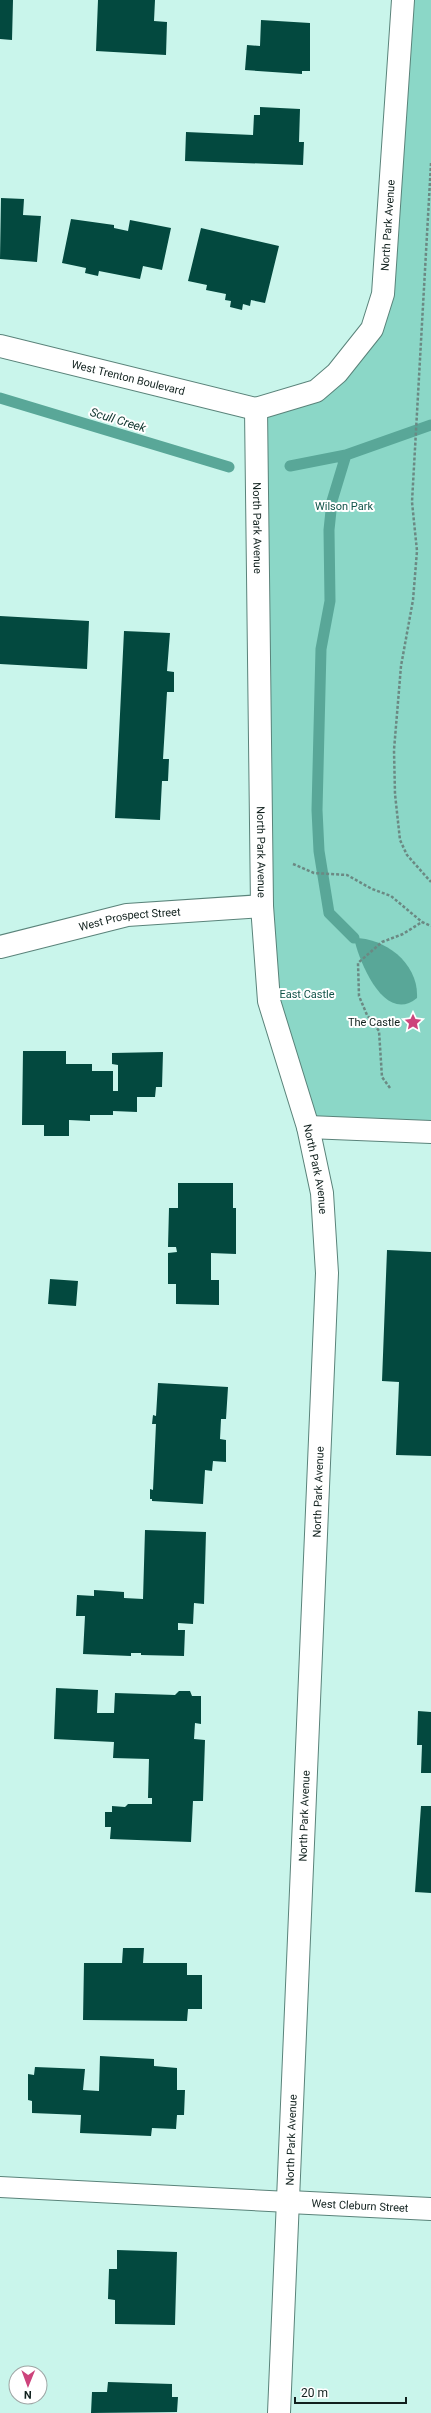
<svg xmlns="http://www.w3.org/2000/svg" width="431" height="2413" viewBox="0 0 431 2413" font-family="Roboto,sans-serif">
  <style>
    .green { fill: #8bd7c7 }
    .water { fill: #59a798 }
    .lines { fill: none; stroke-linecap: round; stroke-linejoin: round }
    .stream { stroke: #59a798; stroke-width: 11 }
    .building { fill: #03493f }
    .service-casing { stroke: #5a837a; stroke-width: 22 }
    .minor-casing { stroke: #5a837a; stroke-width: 24 }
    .path { stroke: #6b8983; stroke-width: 2.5; stroke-dasharray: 3 2; stroke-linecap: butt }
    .service { stroke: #fff; stroke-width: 20 }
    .minor { stroke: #fff; stroke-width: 22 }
    .labels { text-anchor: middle; stroke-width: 4; stroke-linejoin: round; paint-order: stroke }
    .street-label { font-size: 11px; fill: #10201d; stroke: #fff }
    .park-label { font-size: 11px; fill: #115449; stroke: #fff }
    .poi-label { font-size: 11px; fill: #10201d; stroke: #fff; text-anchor: end }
    .water-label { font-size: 12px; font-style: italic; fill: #0c332c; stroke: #fff }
  </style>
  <rect width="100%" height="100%" fill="#c9f5eb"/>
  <path class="green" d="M403 0H431V1132L308 1127 269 1001 256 409 316 391 372 329Z"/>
  <path class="water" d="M354 938C386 938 419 964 417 998 385 1025 359 962 354 938Z"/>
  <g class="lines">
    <path class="stream" d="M0 398 229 467
      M346 455 332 501 329 530 330 601 321 649 317 810 319 851 329 913 354 938
      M290 466 346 455 431 425"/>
  </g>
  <path class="building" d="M0 0H13L12 40 0 39Z
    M98 0H155L154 21 167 22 166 55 96 51Z
    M261 20 310 23V71H302V74L245 70 247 45 260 46Z
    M260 107 300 109 299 142H304L303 165 185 161 186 132 253 135 254 115H260Z
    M1 198 24 199 23 215 41 216 37 262 0 259Z
    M71 219 114 225V228L128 231 130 220 171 228 162 270 143 266 140 279 99 271 98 276 85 273 86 268 62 263Z
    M201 228 279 246 265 303 251 300 250 306 243 304 242 310 230 307 231 301 225 300 226 294 206 290 207 285 188 281Z
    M0 616 89 621 87 669 0 664Z
    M124 631 170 633 167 671 174 672V692H167L163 759H169L168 781H162L160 820 115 818Z
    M23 1051H66V1064H92V1071H113V1091H118V1065L112 1064V1053L163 1052 162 1087H156L155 1097H137V1112L113 1111V1115H90V1121L69 1120V1136H44V1125H22Z
    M178 1183H233V1208H236V1254L211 1253V1280H219V1305L176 1304V1284H168V1253L177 1252 176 1247H168L169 1208H178Z
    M387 1250 431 1252V1456L396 1455 399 1382 382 1381Z
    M50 1279 78 1281 76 1306 48 1304Z
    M158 1383 228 1387 226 1419H221L220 1439 226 1440V1462L213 1461 212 1471 205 1470 203 1504 152 1501V1499H150V1489L153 1490 156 1424H152L153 1415 156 1416Z
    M145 1530 206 1532 204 1604 194 1603 193 1624 178 1623V1630H185L184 1656 141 1655V1653H131V1656L83 1654 85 1616H76L77 1595 94 1596V1590L124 1592V1598L143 1599Z
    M56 1688 98 1690 97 1713H114L115 1693 175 1695 179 1691H190L192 1696H201V1724L195 1723 194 1739 205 1740 203 1801H193L191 1842 110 1839 111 1827H105V1812H112V1806L125 1807 128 1804H152V1798H148L149 1759 113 1758 114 1742 54 1739Z
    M418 1711 431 1712V1773H421L422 1745H417Z
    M421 1806H431V1893L415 1892Z
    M123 1948H144L143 1963H187V1975H202V2009H188L187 2021 83 2020 84 1963H122Z
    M100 2056 154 2059V2066L177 2068V2090H185L184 2115H177L176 2129 152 2128 151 2136 80 2133 81 2115 32 2113V2101L28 2100V2074L34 2075 35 2067 85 2069 83 2090 99 2091Z
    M117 2250 177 2252 175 2325 115 2324V2300L108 2299 109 2269H117Z
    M108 2382 172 2384V2397H178L177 2412 91 2413 92 2392H107Z"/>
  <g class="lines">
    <g class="service-casing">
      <path id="service" d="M0 2187 289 2202"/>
    </g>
    <g class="minor-casing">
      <g id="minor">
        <path id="s1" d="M0 346 256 409"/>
        <path id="s2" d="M256 409 262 906 269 1001 308 1127 322 1193 327 1273 279 2413"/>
        <path id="s3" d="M256 409 316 391 337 373 372 329 383 294 403 0"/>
        <path id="s4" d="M0 947 127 915 262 906"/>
        <path d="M308 1127 431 1132"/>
        <path id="s5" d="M289 2202 431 2209"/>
      </g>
    </g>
    <path class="path" d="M431 163 412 502 417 551 413 600 401 666 394 750 395 794 400 840 407 855 431 882
      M293 864 314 873 347 875 372 889 391 896 422 922 431 926
      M390 1088 382 1077 379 1031 367 1015 359 996 358 963 382 942 403 934 422 922"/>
    <use href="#service" class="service"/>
    <use href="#minor" class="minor"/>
  </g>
  <defs>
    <g id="sight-bare" transform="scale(1.38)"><path d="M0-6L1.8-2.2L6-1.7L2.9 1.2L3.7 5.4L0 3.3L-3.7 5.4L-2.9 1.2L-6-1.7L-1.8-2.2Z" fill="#cd437b" stroke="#fff" stroke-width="2.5" paint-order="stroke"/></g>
  </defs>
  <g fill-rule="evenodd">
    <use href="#sight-bare" x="413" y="1022"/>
  </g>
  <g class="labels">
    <g class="street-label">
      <text dy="4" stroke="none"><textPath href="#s3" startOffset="252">North Park Avenue</textPath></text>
      <text dy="4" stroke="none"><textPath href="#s1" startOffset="132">West Trenton Boulevard</textPath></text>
      <text dy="4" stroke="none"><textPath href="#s2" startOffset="119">North Park Avenue</textPath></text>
      <text dy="4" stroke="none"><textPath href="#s2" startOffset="443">North Park Avenue</textPath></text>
      <text dy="4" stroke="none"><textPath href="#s4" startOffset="133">West Prospect Street</textPath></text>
      <text dy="4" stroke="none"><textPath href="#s2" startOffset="767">North Park Avenue</textPath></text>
      <text transform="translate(318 1492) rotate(-88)" y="4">North Park Avenue</text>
      <text transform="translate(304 1816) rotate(-88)" y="4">North Park Avenue</text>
      <text transform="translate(291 2140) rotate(-88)" y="4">North Park Avenue</text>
      <text dy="4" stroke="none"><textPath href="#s5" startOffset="71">West Cleburn Street</textPath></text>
    </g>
    <g class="park-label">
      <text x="344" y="510">Wilson Park</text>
      <text x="307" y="998">East Castle</text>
    </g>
    <g class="poi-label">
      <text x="400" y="1026">The Castle</text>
    </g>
    <g class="water-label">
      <text transform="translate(118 420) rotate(17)" y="4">Scull Creek</text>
    </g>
  </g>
  <g transform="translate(28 2385) rotate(181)"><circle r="19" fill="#ffffff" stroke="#9fa6a5"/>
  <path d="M0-3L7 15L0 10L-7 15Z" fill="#cd437b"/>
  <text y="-6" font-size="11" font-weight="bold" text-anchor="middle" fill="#10201d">N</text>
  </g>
  <path d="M295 2397v6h111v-6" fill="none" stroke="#10201d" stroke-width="2"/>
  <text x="301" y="2397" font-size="12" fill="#10201d" stroke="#ffffff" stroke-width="3" paint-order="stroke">20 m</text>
</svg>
